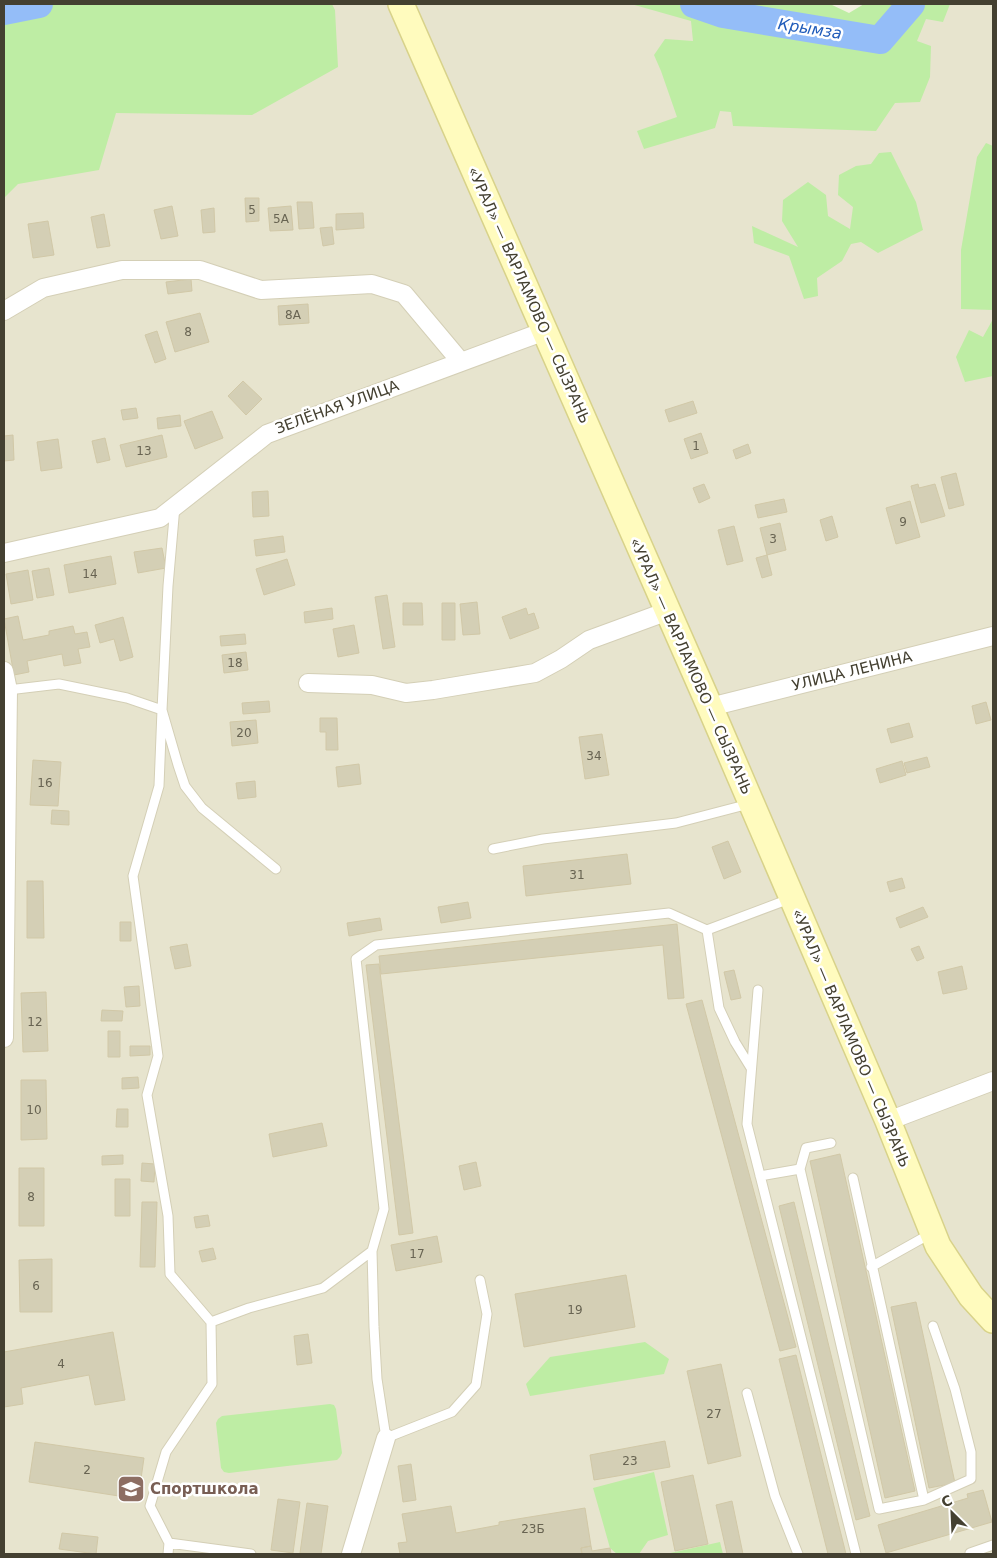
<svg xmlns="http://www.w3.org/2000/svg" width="997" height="1558" viewBox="0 0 997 1558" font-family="'DejaVu Sans',sans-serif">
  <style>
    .residential { fill: #e7e4ce }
    .green { fill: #beeda4 }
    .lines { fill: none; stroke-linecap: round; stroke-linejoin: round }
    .river { stroke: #94bdf8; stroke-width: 28 }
    .building { fill: #d4cfb5; stroke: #d1c8a7 }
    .service-casing { stroke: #d4cfb6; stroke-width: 11 }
    .minor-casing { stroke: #d4cfb6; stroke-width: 20 }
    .secondary-casing { stroke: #d8d28a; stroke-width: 28 }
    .service { stroke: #fff; stroke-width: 9 }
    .minor { stroke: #fff; stroke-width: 18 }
    .secondary { stroke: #fffbbe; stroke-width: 25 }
    .labels { text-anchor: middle; stroke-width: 5; stroke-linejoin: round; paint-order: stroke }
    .number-label { font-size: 12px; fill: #686452 }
    .street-label { font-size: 15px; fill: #444031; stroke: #fff }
    .education-label { font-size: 15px; font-weight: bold; fill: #785e54; stroke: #fff; text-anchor: start }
    .water-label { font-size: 16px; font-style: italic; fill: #205cba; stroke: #fff }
  </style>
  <rect width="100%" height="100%" fill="#f3f1e0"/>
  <path class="residential" d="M4 4H644L885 65 910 4H993V1554H4Z"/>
  <path class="green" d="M14 4H332L335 10 338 67 252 115 116 113 99 170 18 184 4 198V21L17 17Z
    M631 4H830L849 13 864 4H950L943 22 926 19 917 41 931 46 930 77 920 102 895 103 876 131 733 126 731 112 720 111 715 128 644 149 637 131 677 117 661 71 654 55 665 39 693 41 691 21Z
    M986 143 993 146V310L961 309V250L977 157Z
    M891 152 916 202 923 230 878 253 861 242 851 244 842 261 817 278 818 296 804 299 789 256 754 243 752 226 798 247 782 221 783 200 808 182 826 195 828 216 850 229 853 207 838 195 839 175 856 166 871 164 879 153Z
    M993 319V376L965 382 956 357 969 330 983 337Z
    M645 1342 669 1359 664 1374 530 1396 526 1384 550 1357Z
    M330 1404 334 1405 336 1409 342 1453 340 1457 337 1460 229 1473 224 1472 221 1468 216 1423 218 1419 222 1416Z
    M654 1472 668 1535 648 1541 639 1554H617L610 1548 593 1488Z
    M720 1542 723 1554H666Z"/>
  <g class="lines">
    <path class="river" d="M694 4 723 14 880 40 911 4
      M4 11 39 4"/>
  </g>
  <path class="building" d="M245 198H259V221L246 222Z
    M297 202H312L314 228 299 229Z
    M172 206 178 236 161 239 154 210Z
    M291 206 293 230 270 231 268 208Z
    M214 208 215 232 203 233 201 210Z
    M363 213 364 228 336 230V214Z
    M104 214 110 246 97 248 91 217Z
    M48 221 54 255 33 258 28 224Z
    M332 227 334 244 323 246 320 228Z
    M191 279 192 291 168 294 166 282Z
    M308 304 309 323 279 325 278 306Z
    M200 313 209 342 175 352 166 322Z
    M157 331 166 359 155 363 145 335Z
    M243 381 262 399 246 415 228 396Z
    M693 401 697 413 669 422 665 410Z
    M136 408 138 418 123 420 121 410Z
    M212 411 223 438 195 449 184 421Z
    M180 415 181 426 158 429 157 418Z
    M701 433 708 453 691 459 684 439Z
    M13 435 14 460 4 461V436Z
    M162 435 167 457 126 467 120 445Z
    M105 438 110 460 97 463 92 441Z
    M58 439 62 468 41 471 37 442Z
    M748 444 751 453 736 459 733 450Z
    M956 473 964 505 949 509 941 477Z
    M704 484 710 498 699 503 693 488Z
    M918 484 919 488 935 484 945 516 921 523 911 486Z
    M268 491 269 516 253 517 252 492Z
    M784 499 787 512 758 518 755 505Z
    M910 501 920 537 896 544 886 508Z
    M832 516 838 537 826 541 820 520Z
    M780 523 786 550 767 555 760 528Z
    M734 526 743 561 727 565 718 530Z
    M283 536 285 552 256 556 254 540Z
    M162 548 166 568 138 573 134 552Z
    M767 555 772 575 762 578 756 558Z
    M111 556 116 584 69 593 64 565Z
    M287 559 295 585 264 595 256 569Z
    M49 568 54 595 37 598 32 571Z
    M28 570 33 600 11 604 6 574Z
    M387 595 395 647 383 649 375 597Z
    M477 602 480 634 463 635 460 604Z
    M403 603H422L423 625H403Z
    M442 603H455V640H442Z
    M332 608 333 619 305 623 304 612Z
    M526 608 528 615 534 613 539 628 510 639 502 617Z
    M18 616 23 640 49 635V631L73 626 75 634 87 632 90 647 78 649 81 663 64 666 62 654 27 661 29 672 14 675 4 619Z
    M123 617 133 657 120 661 114 639 100 643 95 625Z
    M354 625 359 653 338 657 333 629Z
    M245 634 246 644 221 646 220 636Z
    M246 652 248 670 224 673 222 655Z
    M269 701 270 712 243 714 242 703Z
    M986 702 991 720 976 724 972 706Z
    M320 718H337L338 750H326V732H320Z
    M256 720 258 743 232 746 230 722Z
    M909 723 913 737 891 743 887 729Z
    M602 734 609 775 585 779 579 737Z
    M927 757 930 767 907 773 904 763Z
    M33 760 61 762 58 806 30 805Z
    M902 761 906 775 880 783 876 769Z
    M359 764 361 784 338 787 336 767Z
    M255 781 256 797 238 799 236 783Z
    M52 810 69 811V825L51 824Z
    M728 841 741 872 724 879 712 847Z
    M627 854 631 884 526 896 523 866Z
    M902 878 905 888 890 892 887 882Z
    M27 881H43L44 938H27Z
    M468 902 471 918 441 923 438 907Z
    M923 907 928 917 900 928 896 918Z
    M380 918 382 930 349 936 347 923Z
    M120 922H131V941H120Z
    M677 924 684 998 668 999 663 945 381 974 379 956Z
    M187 944 191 966 175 969 170 947Z
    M919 946 924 958 917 961 911 949Z
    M379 964 413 1233 399 1235 366 965Z
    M962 966 967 989 943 994 938 972Z
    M734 970 741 998 731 1000 724 972Z
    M139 986 140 1006 126 1007 124 987Z
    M46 992 48 1051 23 1052 21 993Z
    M702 1000 796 1347 780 1351 686 1004Z
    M102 1010 123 1011 122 1021H101Z
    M108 1031H120V1057H108Z
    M130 1046H150V1055L130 1056Z
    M138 1077 139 1088 122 1089V1078Z
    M21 1080H46L47 1139 21 1140Z
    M117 1109H128V1127H116Z
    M322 1123 327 1146 273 1157 269 1134Z
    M840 1154 915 1491 885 1498 810 1161Z
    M123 1155V1164L102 1165V1156Z
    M476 1162 481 1186 464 1190 459 1166Z
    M142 1163 155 1164 154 1182 141 1181Z
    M19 1168H44V1226H19Z
    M115 1179H130V1216H115Z
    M142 1202H157L155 1267H140Z
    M794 1202 870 1516 856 1520 779 1206Z
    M208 1215 210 1226 196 1228 194 1217Z
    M437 1236 442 1262 396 1271 391 1245Z
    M213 1248 216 1259 202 1262 199 1251Z
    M52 1259V1312H20L19 1260Z
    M626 1275 635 1327 524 1347 515 1294Z
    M916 1302 955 1483 929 1488 891 1307Z
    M113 1332 125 1400 95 1405 89 1375 21 1388 23 1404 4 1407V1352Z
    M308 1334 312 1363 297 1365 294 1336Z
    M796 1355 846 1554H828L779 1359Z
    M721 1364 741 1456 708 1464 687 1371Z
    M665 1441 670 1467 594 1480 590 1455Z
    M35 1442 144 1458 138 1499 29 1482Z
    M411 1464 416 1500 403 1502 398 1466Z
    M693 1475 708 1544 675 1551 661 1482Z
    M983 1490 992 1522 886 1553 878 1525 968 1498 967 1494Z
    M278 1499 300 1502 293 1553 271 1550Z
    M732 1501 743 1554H727L716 1505Z
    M307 1503 328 1506 321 1554 300 1553Z
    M451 1506 456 1533 499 1525V1522L585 1508 591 1546 581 1548 582 1554H400L398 1543 407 1542 402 1514Z
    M62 1533 98 1537 96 1554 59 1549Z
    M591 1546 592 1551 610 1548 611 1554H582L581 1548Z"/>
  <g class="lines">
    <g class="service-casing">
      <path id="service" d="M175 506 168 586 162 710 178 765 185 786 202 808 276 869
        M8 690 59 684 127 698 162 710 159 786 133 876 158 1056 147 1095 168 1216 170 1274 211 1322 212 1384 166 1452 150 1506 169 1543 168 1554
        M493 849 543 839 676 823 749 804
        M707 930 719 1008 735 1042 751 1068
        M758 990 747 1124 856 1554
        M831 1143 806 1148 800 1169 879 1509 924 1500 853 1178
        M760 1176 800 1169
        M372 1251 374 1327 377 1379 386 1438 452 1412 476 1385 487 1314 480 1280
        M871 1267 930 1234
        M211 1322 249 1308 323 1288 372 1251 384 1209 356 959 376 945 669 913 707 930 792 898
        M747 1393 775 1496 798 1554
        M924 1500 971 1479V1452L955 1389 933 1326
        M169 1543 251 1554
        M970 1553 993 1545"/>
    </g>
    <g class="minor-casing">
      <path id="minor" d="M4 311 43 288 122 270H200L261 290 372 284 404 294 461 362
        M4 553 160 518 267 434 545 331
        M4 671 8 690 4 1038
        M308 683 372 685 406 693 433 690 535 673 561 659 589 640 668 611
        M710 707 993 636
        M888 1121 993 1081
        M351 1554 386 1438"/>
    </g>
    <g class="secondary-casing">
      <path id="secondary" d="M401 4 710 707 888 1121 938 1246 971 1296 993 1320"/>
    </g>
    <use href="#service" class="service"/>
    <use href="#minor" class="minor"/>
    <use href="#secondary" class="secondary"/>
  </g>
  <defs>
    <g id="school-square" transform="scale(1.4375)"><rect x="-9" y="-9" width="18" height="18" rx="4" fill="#8d6e63" stroke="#fff"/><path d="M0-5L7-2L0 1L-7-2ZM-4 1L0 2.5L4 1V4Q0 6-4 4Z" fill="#fff"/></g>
  </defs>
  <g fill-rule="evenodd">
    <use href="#school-square" x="131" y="1489"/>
  </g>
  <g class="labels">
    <g class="number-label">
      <text x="252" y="214">5</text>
      <text x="281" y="223">5А</text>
      <text x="293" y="319">8А</text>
      <text x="188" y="336">8</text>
      <text x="696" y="450">1</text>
      <text x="144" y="455">13</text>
      <text x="903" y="526">9</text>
      <text x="773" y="543">3</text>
      <text x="90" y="578">14</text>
      <text x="235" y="667">18</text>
      <text x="244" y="737">20</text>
      <text x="594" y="760">34</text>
      <text x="45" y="787">16</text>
      <text x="577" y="879">31</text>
      <text x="35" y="1026">12</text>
      <text x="34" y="1114">10</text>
      <text x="31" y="1201">8</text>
      <text x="417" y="1258">17</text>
      <text x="36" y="1290">6</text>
      <text x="575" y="1314">19</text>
      <text x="61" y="1368">4</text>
      <text x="714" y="1418">27</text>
      <text x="630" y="1465">23</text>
      <text x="87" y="1474">2</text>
      <text x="533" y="1533">23Б</text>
    </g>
    <g class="street-label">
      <text transform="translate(529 295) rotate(66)" y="5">«УРАЛ» — ВАРЛАМОВО — СЫЗРАНЬ</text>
      <text transform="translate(337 407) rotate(-20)" y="5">ЗЕЛЁНАЯ УЛИЦА</text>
      <text transform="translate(691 666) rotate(66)" y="5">«УРАЛ» — ВАРЛАМОВО — СЫЗРАНЬ</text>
      <text transform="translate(852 671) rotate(-14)" y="5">УЛИЦА ЛЕНИНА</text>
      <text transform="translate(851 1038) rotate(67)" y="5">«УРАЛ» — ВАРЛАМОВО — СЫЗРАНЬ</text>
    </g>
    <g class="education-label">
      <text x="150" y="1494">Спортшкола</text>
    </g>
    <g class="water-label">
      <text transform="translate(810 28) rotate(9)" y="6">Крымза</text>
    </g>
  </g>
  <rect width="997" height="1558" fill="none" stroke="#444031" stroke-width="10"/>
  <g transform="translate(952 1513) rotate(336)" stroke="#ffffff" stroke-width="4" paint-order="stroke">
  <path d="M0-4L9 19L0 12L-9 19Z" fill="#444031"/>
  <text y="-8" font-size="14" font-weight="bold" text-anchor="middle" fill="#444031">С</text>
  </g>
</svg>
